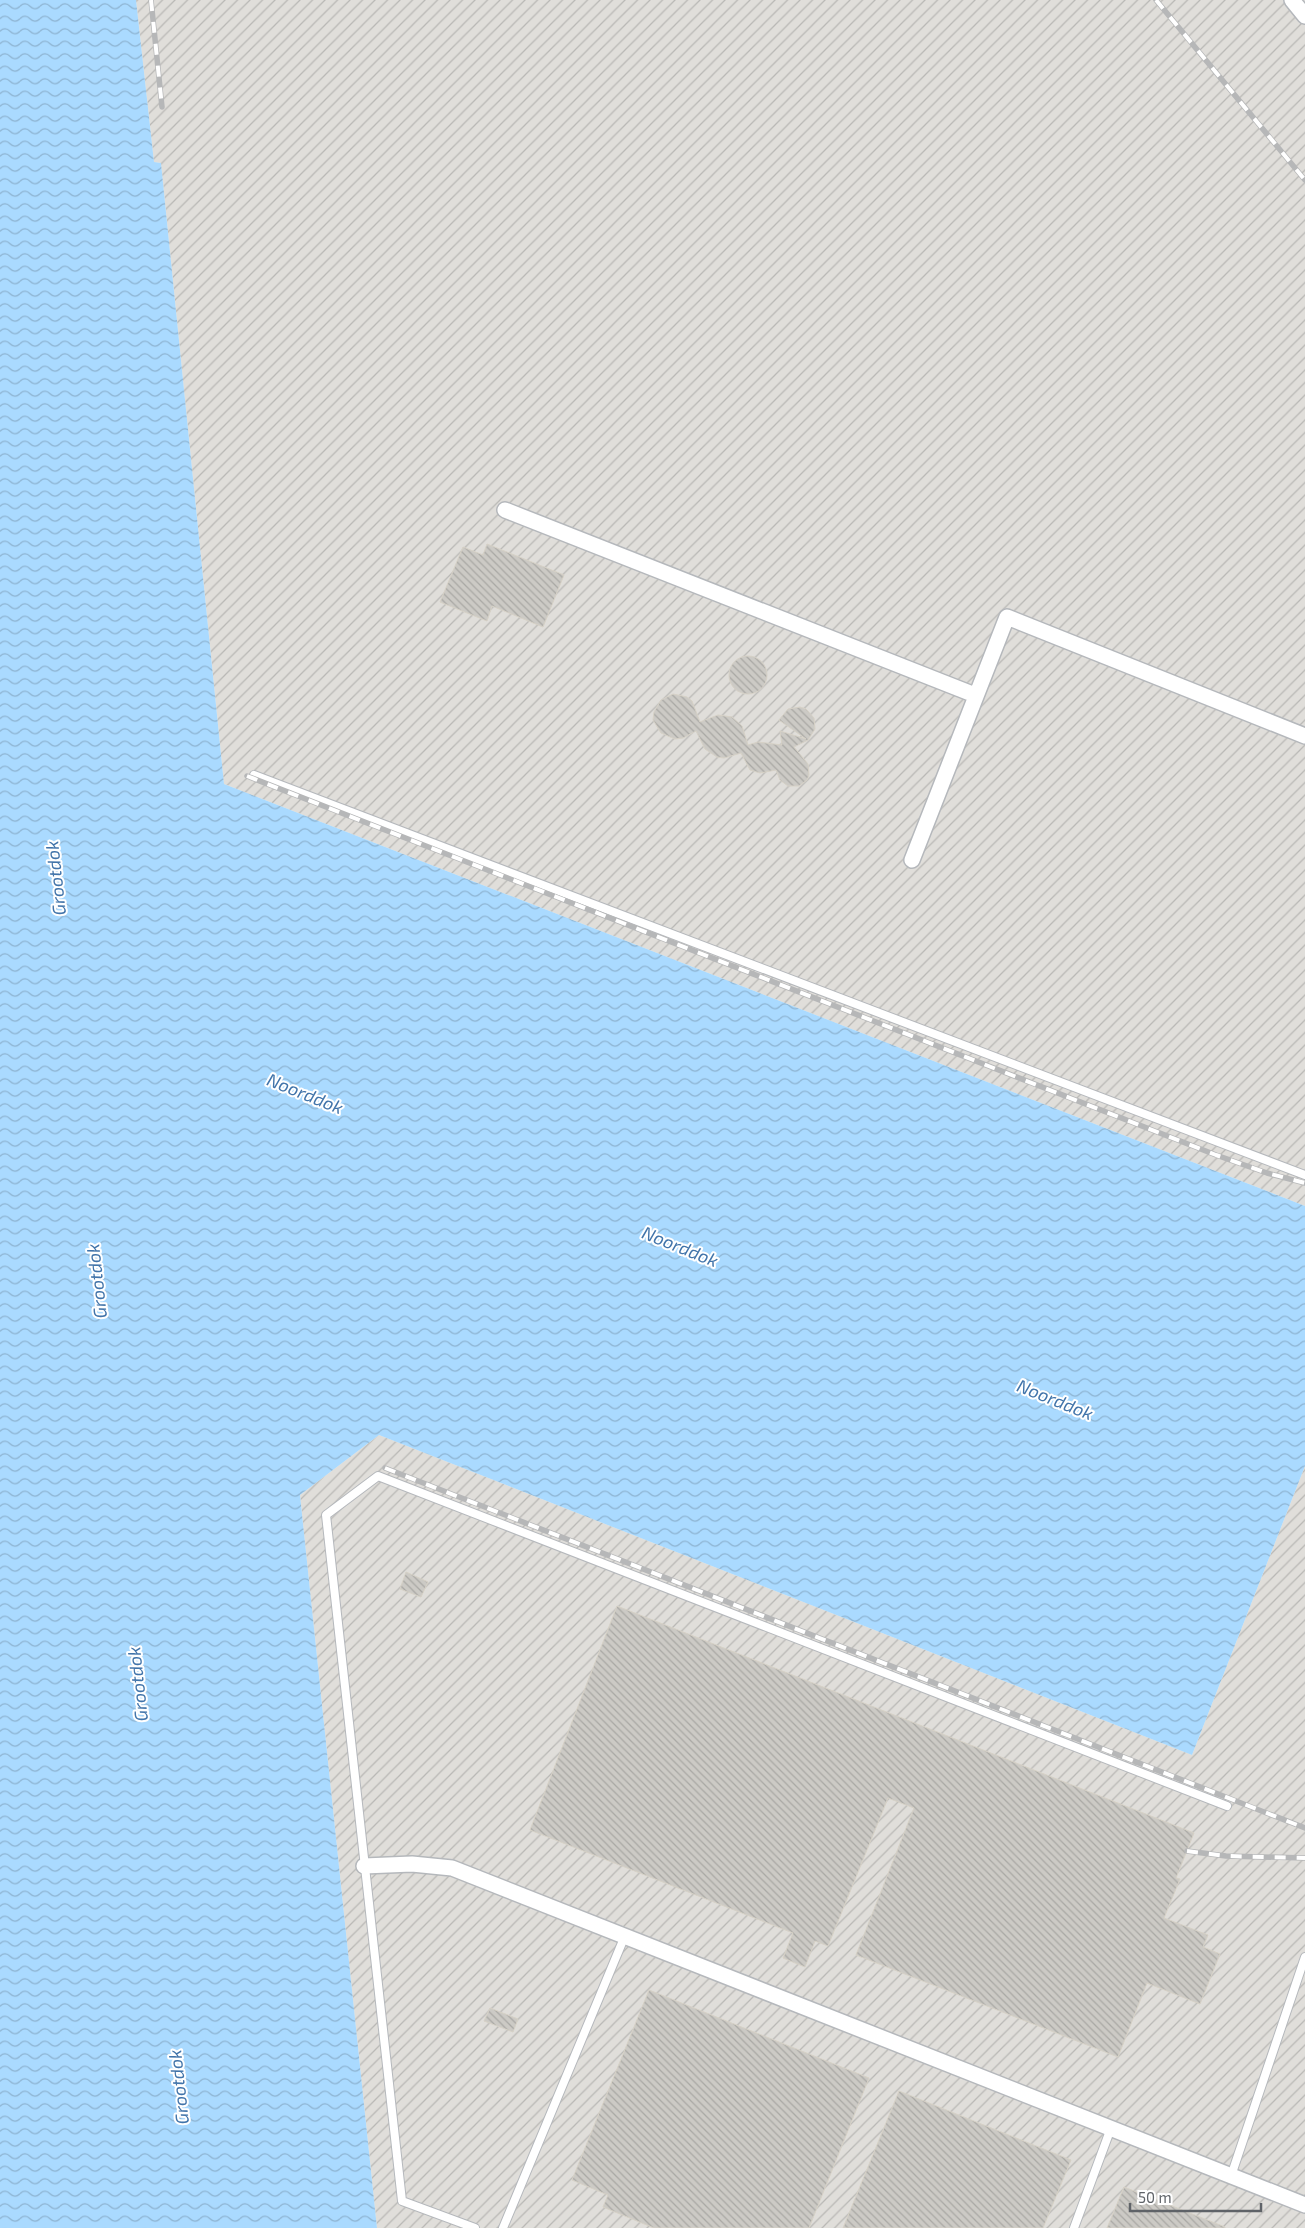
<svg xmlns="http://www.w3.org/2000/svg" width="1305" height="2228" viewBox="0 0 1305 2228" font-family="'Exo 2',sans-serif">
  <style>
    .industrial { fill: url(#industrial-furrows) }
    .water { fill: url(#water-waves) }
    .building { fill: url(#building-back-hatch); stroke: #d6d1c6 }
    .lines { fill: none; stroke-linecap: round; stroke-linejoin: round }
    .lane-casing { stroke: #b5b8bc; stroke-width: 10 }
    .street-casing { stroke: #b5b8bc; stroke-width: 18 }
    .lane { stroke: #fff; stroke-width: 8 }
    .street { stroke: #fff; stroke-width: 15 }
    .rail-casing { stroke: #b6b7b8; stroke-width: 5.5 }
    .rail { stroke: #fff; stroke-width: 4; stroke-dasharray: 11; stroke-linecap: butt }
    .labels { text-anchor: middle; stroke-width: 4; stroke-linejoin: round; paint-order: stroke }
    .water-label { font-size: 18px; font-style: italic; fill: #4174aa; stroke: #fff }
  </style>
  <defs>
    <pattern id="industrial-furrows" width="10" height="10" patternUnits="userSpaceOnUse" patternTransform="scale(1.25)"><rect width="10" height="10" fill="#e0deda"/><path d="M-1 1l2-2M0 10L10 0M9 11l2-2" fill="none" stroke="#b9b8b5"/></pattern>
    <pattern id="water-waves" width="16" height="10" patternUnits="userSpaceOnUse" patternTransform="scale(1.25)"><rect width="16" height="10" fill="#aadaff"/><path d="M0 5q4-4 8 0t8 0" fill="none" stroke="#8eb4d2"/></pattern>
    <pattern id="building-back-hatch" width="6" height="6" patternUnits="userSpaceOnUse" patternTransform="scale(1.25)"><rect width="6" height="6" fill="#cccac5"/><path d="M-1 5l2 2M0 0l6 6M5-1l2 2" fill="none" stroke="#a9a8a4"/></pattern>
  </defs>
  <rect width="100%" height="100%" fill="#f1efe8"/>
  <path class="industrial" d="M136 0H1305V1206L224 784 161 163 154 162Z
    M379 1435 1192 1755 1305 1466V2228H377L300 1495Z"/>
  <path class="water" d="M0 0H136L154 162 161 163 224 784 1305 1206V1466L1192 1755 379 1435 300 1495 377 2228H0Z"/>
  <path class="building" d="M487 544 564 575 543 627 492 606 487 621 440 602 463 547 483 555Z
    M729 675a19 19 0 1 1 38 0a19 19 0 1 1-38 0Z
    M673 694 687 697 692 701 700 722 718 715 732 717 742 726 748 745 758 742 782 745 780 731 806 739 779 720 788 709 800 707 806 709 814 718 815 729 808 740 794 747 808 764 809 775 807 780 799 786H788L780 780 776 770 760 773 750 770 741 753 724 758 717 757 705 749 696 731 683 738 675 739 661 733 653 720 654 712 661 700Z
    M406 1572 428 1582 421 1597 400 1589Z
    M617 1606 1194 1833 1176 1878 1180 1879 1164 1918 1208 1935 1203 1947 1220 1954 1200 2004 1147 1983 1118 2057 856 1955 914 1808 888 1798 828 1946 815 1941 805 1967 783 1958 793 1933 530 1830Z
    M649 1990 869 2078 809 2228H654L603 2207 608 2195 572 2180Z
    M490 2008 518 2019 513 2032 484 2021Z
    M899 2091 1071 2160 1043 2228H843Z
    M1124 2187 1225 2227V2228H1107Z"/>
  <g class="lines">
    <g class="lane-casing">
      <path id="lane" d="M254 775 1305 1175
        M1231 2176 1305 1957
        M475 2228 402 2201 326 1515 378 1476 1227 1806
        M503 2228 624 1938
        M1074 2228 1111 2128"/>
    </g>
    <g class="street-casing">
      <path id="street" d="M1292 0 1305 16
        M505 510 975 695
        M912 860 1007 617 1305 736
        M364 1866 412 1864 452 1868 1305 2205"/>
    </g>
    <use href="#lane" class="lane"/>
    <use href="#street" class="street"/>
    <g class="rail-casing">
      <path id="rail" d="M151 0 162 107
        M1156 0 1305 180
        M247 776 1216 1155 1267 1173 1305 1183
        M385 1468 1305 1828
        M1187 1851 1226 1856 1305 1858"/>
    </g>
    <use href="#rail" class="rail"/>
  </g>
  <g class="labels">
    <g class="water-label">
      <text transform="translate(56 878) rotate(-96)" y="6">Grootdok</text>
      <text transform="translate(305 1094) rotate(22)" y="6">Noorddok</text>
      <text transform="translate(680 1247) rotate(22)" y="6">Noorddok</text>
      <text transform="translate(97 1281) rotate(-96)" y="6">Grootdok</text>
      <text transform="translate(1055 1400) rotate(22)" y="6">Noorddok</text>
      <text transform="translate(138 1684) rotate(-96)" y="6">Grootdok</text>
      <text transform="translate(179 2087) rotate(-96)" y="6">Grootdok</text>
    </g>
  </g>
  <path d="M1130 2203v8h131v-8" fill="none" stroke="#5f6368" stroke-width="2.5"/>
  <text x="1138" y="2203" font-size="15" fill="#5f6368" stroke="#ffffff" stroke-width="4" paint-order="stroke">50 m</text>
</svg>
